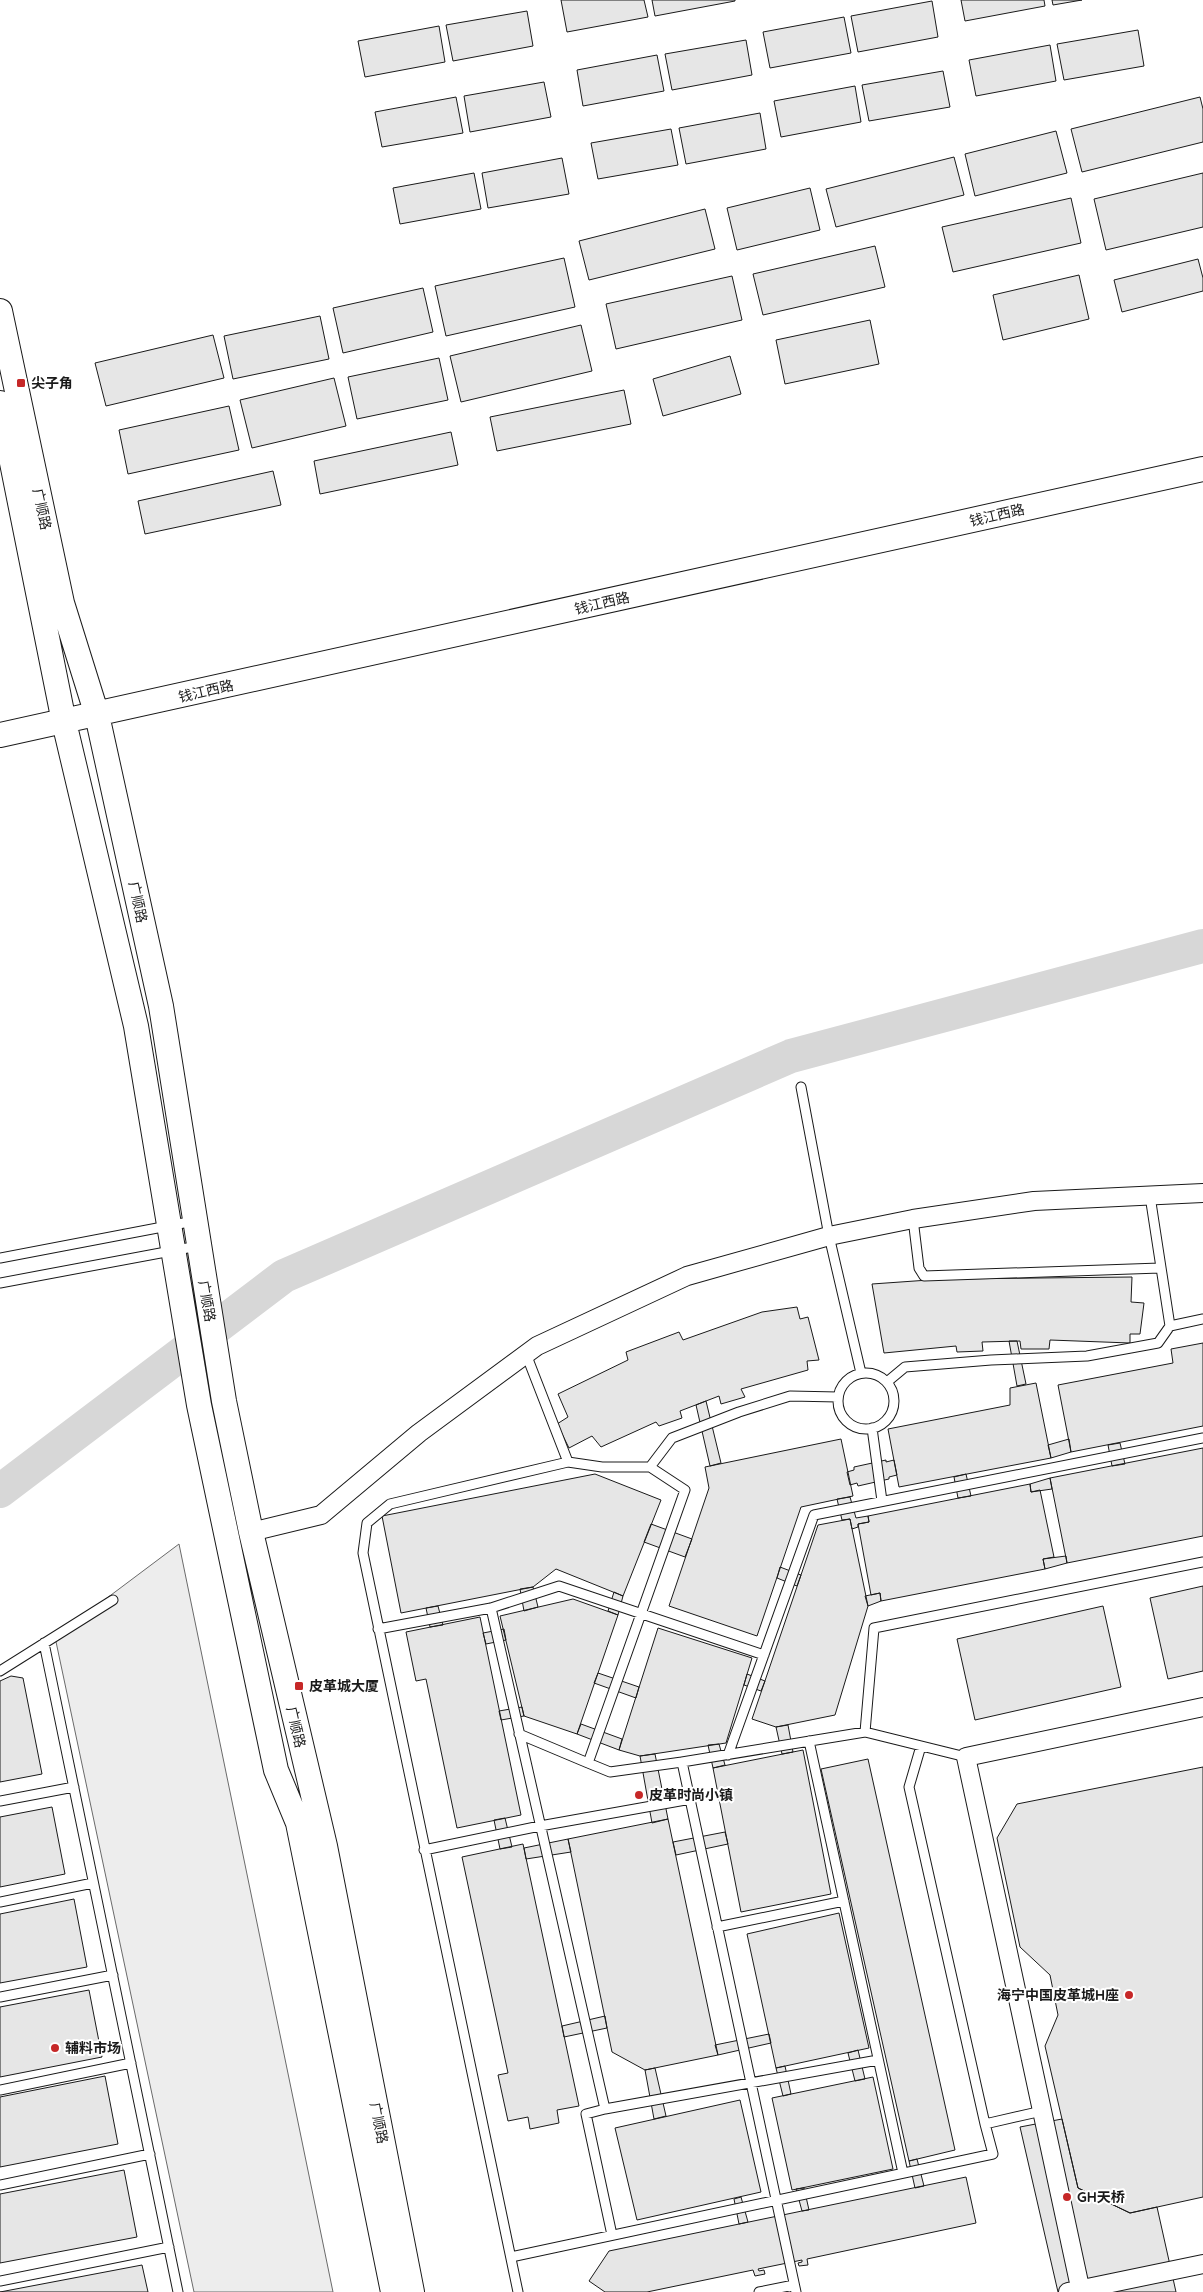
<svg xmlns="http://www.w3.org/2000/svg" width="1203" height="2292" viewBox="0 0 1203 2292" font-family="Quicksand,'Noto Sans SC',sans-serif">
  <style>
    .built { fill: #ededed; stroke: #6a6a6a }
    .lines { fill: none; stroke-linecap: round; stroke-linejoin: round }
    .river { stroke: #d7d7d7; stroke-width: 34 }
    .building { fill: #e6e6e6; stroke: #1a1a1a }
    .service-casing { stroke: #1a1a1a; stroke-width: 11 }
    .minor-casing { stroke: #1a1a1a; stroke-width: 20 }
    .secondary-casing { stroke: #1a1a1a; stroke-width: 26 }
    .service { stroke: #fff; stroke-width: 9 }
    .minor { stroke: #fff; stroke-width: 18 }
    .secondary { stroke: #fff; stroke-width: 24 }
    .poi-dot { fill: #c62828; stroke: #fff; stroke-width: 2 }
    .labels { text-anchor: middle; stroke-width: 4; stroke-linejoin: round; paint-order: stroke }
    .poi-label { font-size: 14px; font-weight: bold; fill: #1a1a1a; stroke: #fff; text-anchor: start }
    .street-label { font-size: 14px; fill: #1a1a1a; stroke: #fff }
  </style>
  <rect width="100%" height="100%" fill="#fff"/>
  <path class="built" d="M179 1544 333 2292H194L55 1637Z"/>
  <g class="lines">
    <path class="river" d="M0 1491 284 1276 791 1056 1203 946"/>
  </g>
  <path class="building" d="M561 0H644L648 17 567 32Z
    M652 0H735V1L655 16Z
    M961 0H1044L1045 6 965 21Z
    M1052 0H1082L1053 5Z
    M932 1 938 37 858 52 851 16Z
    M527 11 533 46 453 61 446 25Z
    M844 17 851 53 770 68 763 32Z
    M439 26 445 62 365 77 358 41Z
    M1138 30 1144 66 1064 80 1057 44Z
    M746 40 752 75 672 90 665 54Z
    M1050 45 1056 81 976 96 969 60Z
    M657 55 664 91 583 106 577 70Z
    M943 71 950 107 869 121 862 85Z
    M544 82 551 117 470 132 464 96Z
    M855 86 861 122 781 137 774 101Z
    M456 97 463 133 382 147 375 112Z
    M1200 97 1203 109V142L1082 172 1071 129Z
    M760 113 766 149 686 164 679 128Z
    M671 129 678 165 598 179 591 143Z
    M1056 131 1067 173 975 196 965 154Z
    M954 157 964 195 836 227 826 189Z
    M562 158 569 194 488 208 482 173Z
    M474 173 481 209 400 224 393 188Z
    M1203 173V227L1106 250 1094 199Z
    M810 188 820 230 737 250 727 208Z
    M1071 198 1081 243 953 272 942 227Z
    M705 209 715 249 589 280 579 241Z
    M875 246 885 287 763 315 753 274Z
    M564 258 575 307 446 336 435 286Z
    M1198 259 1203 278V291L1122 312 1114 280Z
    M1079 275 1089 319 1003 340 993 295Z
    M732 276 742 320 616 349 606 304Z
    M423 288 433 332 343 353 333 308Z
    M320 316 329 359 233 379 224 336Z
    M870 320 879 364 785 384 776 340Z
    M581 325 592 371 461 402 450 356Z
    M213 335 224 378 106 406 95 363Z
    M730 356 741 394 663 416 653 379Z
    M439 358 448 400 357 419 348 377Z
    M334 378 346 426 252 448 240 400Z
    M624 390 631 424 497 451 490 417Z
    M229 406 239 450 128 474 119 430Z
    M451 432 458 465 320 494 314 461Z
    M273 471 281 505 145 534 138 501Z
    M1132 1277 1131 1302 1144 1303 1140 1334H1130V1343L1050 1340 1049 1349H1021L1020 1341 982 1342 983 1351 957 1352 956 1346 884 1353 872 1284 943 1279Z
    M797 1307 800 1319 808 1317 819 1360 807 1361 808 1370 741 1389 745 1397 721 1404 719 1396 680 1411 682 1418 659 1426 656 1422 601 1447 592 1436 569 1448 557 1424 568 1417 558 1394 628 1360 626 1352 679 1332 683 1340 762 1312Z
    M1009 1341H1017L1026 1384 1017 1386Z
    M1203 1343V1426L1071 1452 1058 1385 1173 1363 1171 1349Z
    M1036 1383 1051 1458 899 1487 888 1429 1010 1405V1388Z
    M706 1401 721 1463 710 1466 696 1405Z
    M841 1439 853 1496 801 1507 757 1636 669 1606 709 1488 705 1467Z
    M1069 1439 1071 1452 1051 1458 1048 1445Z
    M1120 1443 1125 1464 1112 1466 1108 1445Z
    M1203 1448V1536L1067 1563 1050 1478Z
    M886 1460V1462L894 1460 897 1475 889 1477V1479L858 1486 857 1483 850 1485 847 1472 854 1470V1467Z
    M595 1474 661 1500 623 1596 556 1569 533 1587 401 1613 382 1516Z
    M966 1474 971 1496 958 1498 954 1477Z
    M1050 1478 1052 1489 1031 1492 1030 1484Z
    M1030 1484 1031 1492 1040 1490 1054 1557 1043 1559 1045 1569 881 1601 880 1593 871 1595 858 1524 869 1522 868 1516Z
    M850 1497 856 1518 868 1516 869 1522 858 1524V1527L852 1529 850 1519 842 1520 837 1499Z
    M850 1519 868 1606 835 1715 776 1727 752 1719 818 1525Z
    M651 1524 692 1539 685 1557 644 1542Z
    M1066 1556 1067 1563 1045 1569 1043 1559Z
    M780 1567 801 1575 797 1586 777 1578Z
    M1203 1586V1671L1168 1679 1150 1598Z
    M533 1587 538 1607 524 1611 520 1589Z
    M614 1592 623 1596 618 1615 608 1611Z
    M880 1593 881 1601 868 1606 865 1596Z
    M573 1599 618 1615 577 1734 524 1716 500 1616Z
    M438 1606 443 1625 430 1627 426 1608Z
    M1103 1606 1121 1687 975 1720 957 1639Z
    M480 1617 521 1815 457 1828 426 1679 416 1681 406 1632Z
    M658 1628 752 1658 726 1743 640 1756 619 1750Z
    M504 1629 506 1640 486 1644 483 1633Z
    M598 1673 639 1687 636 1698 594 1683Z
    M747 1674 765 1681 761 1691 744 1685Z
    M11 1676 23 1678 42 1774 0 1782V1681Z
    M522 1707 524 1716 501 1720 499 1711Z
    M581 1724 622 1739 619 1750 577 1734Z
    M788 1725 793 1752 782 1754 776 1727Z
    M719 1744 725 1765 713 1768 708 1745Z
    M803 1750 831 1894 741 1912 713 1768Z
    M655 1754 668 1819 652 1823 640 1756Z
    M868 1759 955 2150 909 2161 821 1769Z
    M1203 1767V2197L1130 2213 1078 2188 1045 2046 1058 2015 1050 1975 1020 1947 997 1838 1017 1804Z
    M52 1807 65 1874 0 1887V1817Z
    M505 1818 512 1847 500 1849 494 1820Z
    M668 1819 718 2055 645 2070 612 2052 568 1839Z
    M725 1832 728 1844 676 1855 673 1842Z
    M568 1839 571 1852 526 1859 524 1848Z
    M523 1844 579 2106 557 2110 559 2123 530 2129 528 2117 508 2121 498 2075 508 2073 462 1857Z
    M74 1899 87 1967 0 1983V1914Z
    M839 1913 869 2048 776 2068 747 1934Z
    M89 1990 102 2057 0 2077V2007Z
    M605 2016 607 2028 564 2037 562 2026Z
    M769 2034 771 2043 718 2055 715 2045Z
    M858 2050 865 2079 855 2081 848 2053Z
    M785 2066 791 2094 783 2096 776 2068Z
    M655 2068 666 2116 654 2119 645 2070Z
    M105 2076 118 2144 0 2167V2097Z
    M873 2077 893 2169 792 2190 772 2098Z
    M740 2100 761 2192 637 2220 615 2128Z
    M1062 2119 1078 2188 1130 2213 1157 2207 1176 2292H1058L1020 2127Z
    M917 2159 924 2186 915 2188 909 2161Z
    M124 2170 137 2237 0 2263V2194Z
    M966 2177 976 2223 807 2259 808 2265 799 2266 798 2263 802 2262V2260L758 2269 759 2271 764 2270 765 2274 755 2276 753 2270 647 2292H605L589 2281 609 2251Z
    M804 2188 809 2210 802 2211 796 2189Z
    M741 2197 748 2222 739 2224 734 2199Z
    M142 2265 148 2292H0Z"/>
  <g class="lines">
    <g class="service-casing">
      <path id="service" d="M801 1087 829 1236 861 1373
        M1150 1196 1170 1326
        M913 1219 919 1268 924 1276 1160 1268
        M0 1258 194 1221
        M0 1283 198 1246
        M526 1354 568 1462 602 1467H650L685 1490 588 1763 610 1772 682 1762 865 1732 966 1757
        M838 1401a28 28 0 1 1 56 0a28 28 0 1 1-56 0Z
        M887 1382 905 1367 991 1360 1087 1356 1158 1343 1170 1326 1203 1319
        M872 1428 882 1501
        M650 1467 672 1438 739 1412 790 1396 838 1397
        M491 1608 605 2109 586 2114 612 2235
        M378 1629 491 1608 559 1586 764 1655
        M44 1643 178 2292
        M0 1671 113 1600
        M865 1732 874 1628 1203 1562
        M519 1734 588 1763
        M809 1741 903 2173
        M728 1755 814 1515 1203 1438
        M682 1762 796 2292
        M0 1801 74 1787
        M424 1850 540 1826 691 1799
        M0 1902 93 1883
        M717 1927 844 1901
        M0 1997 113 1975
        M0 2090 131 2063
        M605 2109 878 2060
        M985 2124 1042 2111
        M0 2185 150 2154
        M511 2257 993 2154 985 2124 909 1787 921 1746
        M0 2281 169 2247
        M518 2292 363 1553 367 1523 390 1504 568 1462
        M759 2292 794 2285"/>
    </g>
    <g class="minor-casing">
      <path id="minor" d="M251 1532 321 1515 419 1433 537 1346 687 1276 829 1236 913 1219 1034 1201 1203 1193
        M1068 2292 1203 2264
        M1081 2292 966 1757 1203 1707"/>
    </g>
    <g class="secondary-casing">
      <path id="secondary" d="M0 311 62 603 97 715 161 1006 224 1401 251 1532 325 1846 412 2292
        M0 403 64 722 136 1026 199 1405 276 1770 298 1823 393 2292
        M0 735 1203 469"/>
    </g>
    <use href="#service" class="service"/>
    <use href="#minor" class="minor"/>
    <use href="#secondary" class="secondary"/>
  </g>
  <g class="poi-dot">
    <rect x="16" y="378" width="10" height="10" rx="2.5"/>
    <rect x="294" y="1681" width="10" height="10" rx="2.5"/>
    <circle cx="639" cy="1795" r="5"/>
    <circle cx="1129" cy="1995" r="5"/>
    <circle cx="55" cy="2048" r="5"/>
    <circle cx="1067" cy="2197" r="5"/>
  </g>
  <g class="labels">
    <g class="poi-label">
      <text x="31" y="388">尖子角</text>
      <text x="309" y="1691">皮革城大厦</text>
      <text x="649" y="1800">皮革时尚小镇</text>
      <text x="1119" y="2000" text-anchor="end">海宁中国皮革城H座</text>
      <text x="65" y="2053">辅料市场</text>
      <text x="1077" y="2202">GH天桥</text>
    </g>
    <g class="street-label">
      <text transform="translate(42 509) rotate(78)" y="5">广顺路</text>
      <text transform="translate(997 515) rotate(-13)" y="5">钱江西路</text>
      <text transform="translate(602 603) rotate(-13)" y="5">钱江西路</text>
      <text transform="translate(206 691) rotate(-13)" y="5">钱江西路</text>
      <text transform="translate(138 902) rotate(78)" y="5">广顺路</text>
      <text transform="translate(207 1301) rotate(80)" y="5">广顺路</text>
      <text transform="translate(296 1727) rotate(77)" y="5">广顺路</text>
      <text transform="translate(379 2123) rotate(79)" y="5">广顺路</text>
    </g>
  </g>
</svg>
